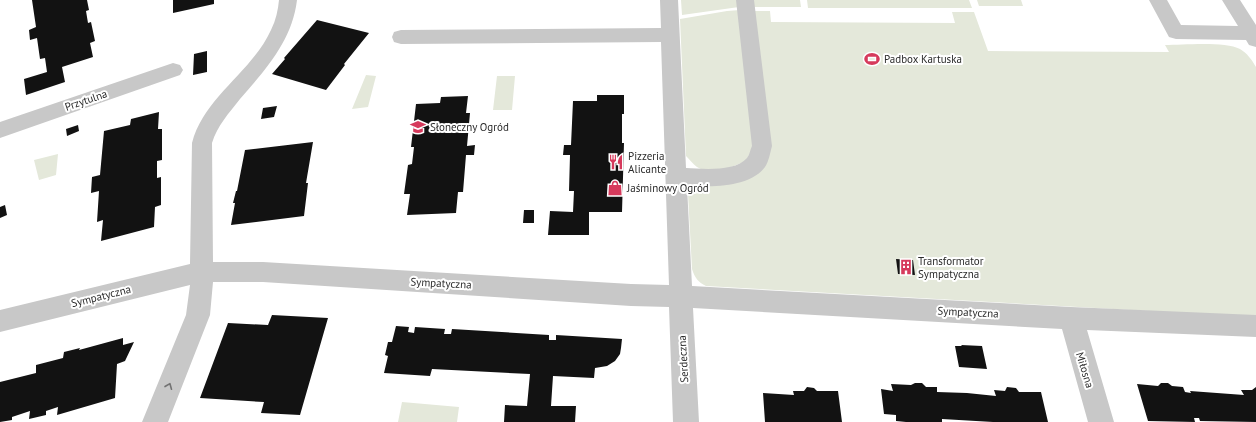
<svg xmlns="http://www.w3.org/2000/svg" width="1256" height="422" viewBox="0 0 1256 422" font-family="'PT Sans',sans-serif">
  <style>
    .green { fill: #e4e8da }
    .building { fill: #121212 }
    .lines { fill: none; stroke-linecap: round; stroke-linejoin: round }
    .minor { fill: #c8c8c8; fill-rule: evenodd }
    .oneway { stroke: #727272 }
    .labels { text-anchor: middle; stroke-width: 4; stroke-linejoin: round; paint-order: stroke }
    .poi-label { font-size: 11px; fill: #2b2b2b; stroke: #fff; text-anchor: start }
    .street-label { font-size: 11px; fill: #2b2b2b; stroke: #fff }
  </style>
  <rect width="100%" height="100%" fill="#fff"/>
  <path class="green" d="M681 0H739V7L682 15Z
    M752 0H800L801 7H753Z
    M807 0H969L972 8H808Z
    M977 0H1021L1023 6H979Z
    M740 10 754 145 746 161C732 167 711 176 697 167 693 164 689 159 686 156L680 19 727 11Z
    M753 11H770L771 22 955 23 952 12H974L988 51 1169 52 1165 45C1183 45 1225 41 1240 49 1247 53 1252 60 1256 67V317L706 286C698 282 695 278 692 269L688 194 701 184 761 167Z
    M366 75 376 76 368 107 352 109Z
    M497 76H515L512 110H493Z
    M58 154 56 175 39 180 34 160Z
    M402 402 459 407 457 422H398Z"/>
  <path class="building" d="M32 0H87L89 10 86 11 88 23 91 22 95 41 90 43 93 57 62 67 65 82 26 95 24 79 47 72 45 58 40 59 37 38 30 40 29 30 36 27Z
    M173 0H214V4L173 13Z
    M317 20 369 33 344 64 345 65 326 90 272 74 285 59 284 58Z
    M207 51V72L193 75 194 54Z
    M597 95H624V114H622V143H624L622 212H589V235H548L550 211 573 212 574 191H569L570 155H563L564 145H571L573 101H597Z
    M468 96 466 113H470L467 146 475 145 474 155H466L463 192H458L456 213 407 215 410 194H404L408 165 412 164 414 147H411L416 104 440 103 441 97Z
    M277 106 274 117 261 119 263 108Z
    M159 112 158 129H162V160L157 161V178L161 177V205L155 207 154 227 101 241 103 220 97 222 99 191 91 193 92 177 100 175 104 131 130 125 131 119Z
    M78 125 79 131 67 136 66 129Z
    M313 142 306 183H308L304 216 231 225 235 203H233L236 191H237L245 150Z
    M5 205 7 215 0 218V207Z
    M524 210H534V223H523Z
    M896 259 913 260 915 275 898 274Z
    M272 315 328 318 300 415 261 413 264 402 200 398 228 323 268 325Z
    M396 326 409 327 408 332 414 333 415 327 445 329 444 334H451L452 329 549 335V340H556V335L622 339 621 348 620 354 615 361 607 366 595 368 594 378 553 376 551 406H576L575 422H504L505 405 527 406 530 374 432 369 430 376 384 373 388 356 385 355 388 342H392Z
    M123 338V345L134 342 125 361 117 364 115 398 57 415 58 407 46 411V415L29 419 30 411 12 417V420L0 422V382L36 373V365L63 358 64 352 80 348 79 350Z
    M961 345 982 346 987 369 959 367 955 346H962Z
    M915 383H922L926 387H937V392L967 393 996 396 994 390 1005 391 1007 387 1016 388 1019 392H1041L1048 422H993L942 419V422H906L896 421V415L884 414 881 389 893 391 891 384 911 385Z
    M1161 383H1168L1172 386 1183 387 1185 392 1191 393 1190 391 1244 395 1241 390H1252L1256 387V422L1200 421 1199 418H1194L1195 422 1148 421 1137 384 1158 386Z
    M807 387 814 388 817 391H838L842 422H765L763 393 794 395 793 391H804Z"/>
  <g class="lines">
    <path class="minor" d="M279 0H297C292 41 266 69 240 99 229 113 217 126 212 143L213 262H263L631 284 669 285 661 42 401 44 394 42 392 37 394 32 401 30 661 28 660 0H678L686 168C703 169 735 172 747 158 750 154 750 150 752 146L736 0H754L772 146C770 153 769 161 765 167 750 188 710 187 687 186L692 286 1071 307 1256 315V337L1087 330 1114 422H1088L1062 329 693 308 699 422H673L669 307 631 306 263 282H213L210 315 168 422H142L186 315 190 285 0 332V310L190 264 192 143C204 97 252 72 271 30 276 20 278 10 279 0Z
      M1149 0H1167L1181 25 1238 26 1222 0H1240L1256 25V47L1249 45 1246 40 1176 39 1169 37Z
      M173 63 180 65 183 70 180 75 0 138V122Z"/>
  </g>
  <defs><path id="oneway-chevron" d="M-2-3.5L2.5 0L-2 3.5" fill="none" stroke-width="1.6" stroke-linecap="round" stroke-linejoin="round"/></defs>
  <use class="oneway" href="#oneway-chevron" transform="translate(169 386) rotate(-68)"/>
  <defs>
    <g id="stadium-bare" transform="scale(1.2)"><path d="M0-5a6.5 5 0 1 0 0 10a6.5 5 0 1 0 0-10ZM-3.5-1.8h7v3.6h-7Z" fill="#d63a5c" stroke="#fff" stroke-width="2.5" paint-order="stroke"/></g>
    <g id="school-bare" transform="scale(1.2)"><path d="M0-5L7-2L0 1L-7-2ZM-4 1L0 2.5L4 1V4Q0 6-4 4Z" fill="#d63a5c" stroke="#fff" stroke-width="2.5" paint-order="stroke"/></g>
    <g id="restaurant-bare" transform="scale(1.2)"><path d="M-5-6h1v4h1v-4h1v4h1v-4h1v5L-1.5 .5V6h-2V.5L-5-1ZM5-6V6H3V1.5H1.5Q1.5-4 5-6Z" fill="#d63a5c" stroke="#fff" stroke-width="2.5" paint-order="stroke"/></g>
    <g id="shop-bare" transform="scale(1.2)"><path d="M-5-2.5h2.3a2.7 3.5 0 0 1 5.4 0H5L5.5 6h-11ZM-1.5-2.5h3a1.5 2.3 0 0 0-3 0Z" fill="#d63a5c" stroke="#fff" stroke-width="2.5" paint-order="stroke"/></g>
    <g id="building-bare" transform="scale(1.2)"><path d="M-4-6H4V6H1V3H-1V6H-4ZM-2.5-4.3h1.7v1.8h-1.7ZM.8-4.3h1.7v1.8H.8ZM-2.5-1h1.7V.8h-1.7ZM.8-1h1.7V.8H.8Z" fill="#d63a5c" stroke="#fff" stroke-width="2.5" paint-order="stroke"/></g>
  </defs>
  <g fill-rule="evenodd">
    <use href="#stadium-bare" x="872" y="59"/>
    <use href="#school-bare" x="418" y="127"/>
    <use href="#restaurant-bare" x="616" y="162"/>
    <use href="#shop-bare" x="615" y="188"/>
    <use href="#building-bare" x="906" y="267"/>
  </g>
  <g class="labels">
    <g class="poi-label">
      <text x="884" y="63">Padbox Kartuska</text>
      <text x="430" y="131">Słoneczny Ogród</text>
      <text x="628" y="160">Pizzeria<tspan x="628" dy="13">Alicante</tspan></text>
      <text x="627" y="192">Jaśminowy Ogród</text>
      <text x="918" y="265">Transformator<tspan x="918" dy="13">Sympatyczna</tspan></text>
    </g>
    <g class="street-label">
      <text transform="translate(86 100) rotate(-19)" y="4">Przytulna</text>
      <text transform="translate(441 283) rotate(3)" y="4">Sympatyczna</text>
      <text transform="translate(101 296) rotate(-14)" y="4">Sympatyczna</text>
      <text transform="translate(968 312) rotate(3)" y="4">Sympatyczna</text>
      <text transform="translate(683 359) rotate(-93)" y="4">Serdeczna</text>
      <text transform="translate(1085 370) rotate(73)" y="4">Miłosna</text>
    </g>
  </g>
</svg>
